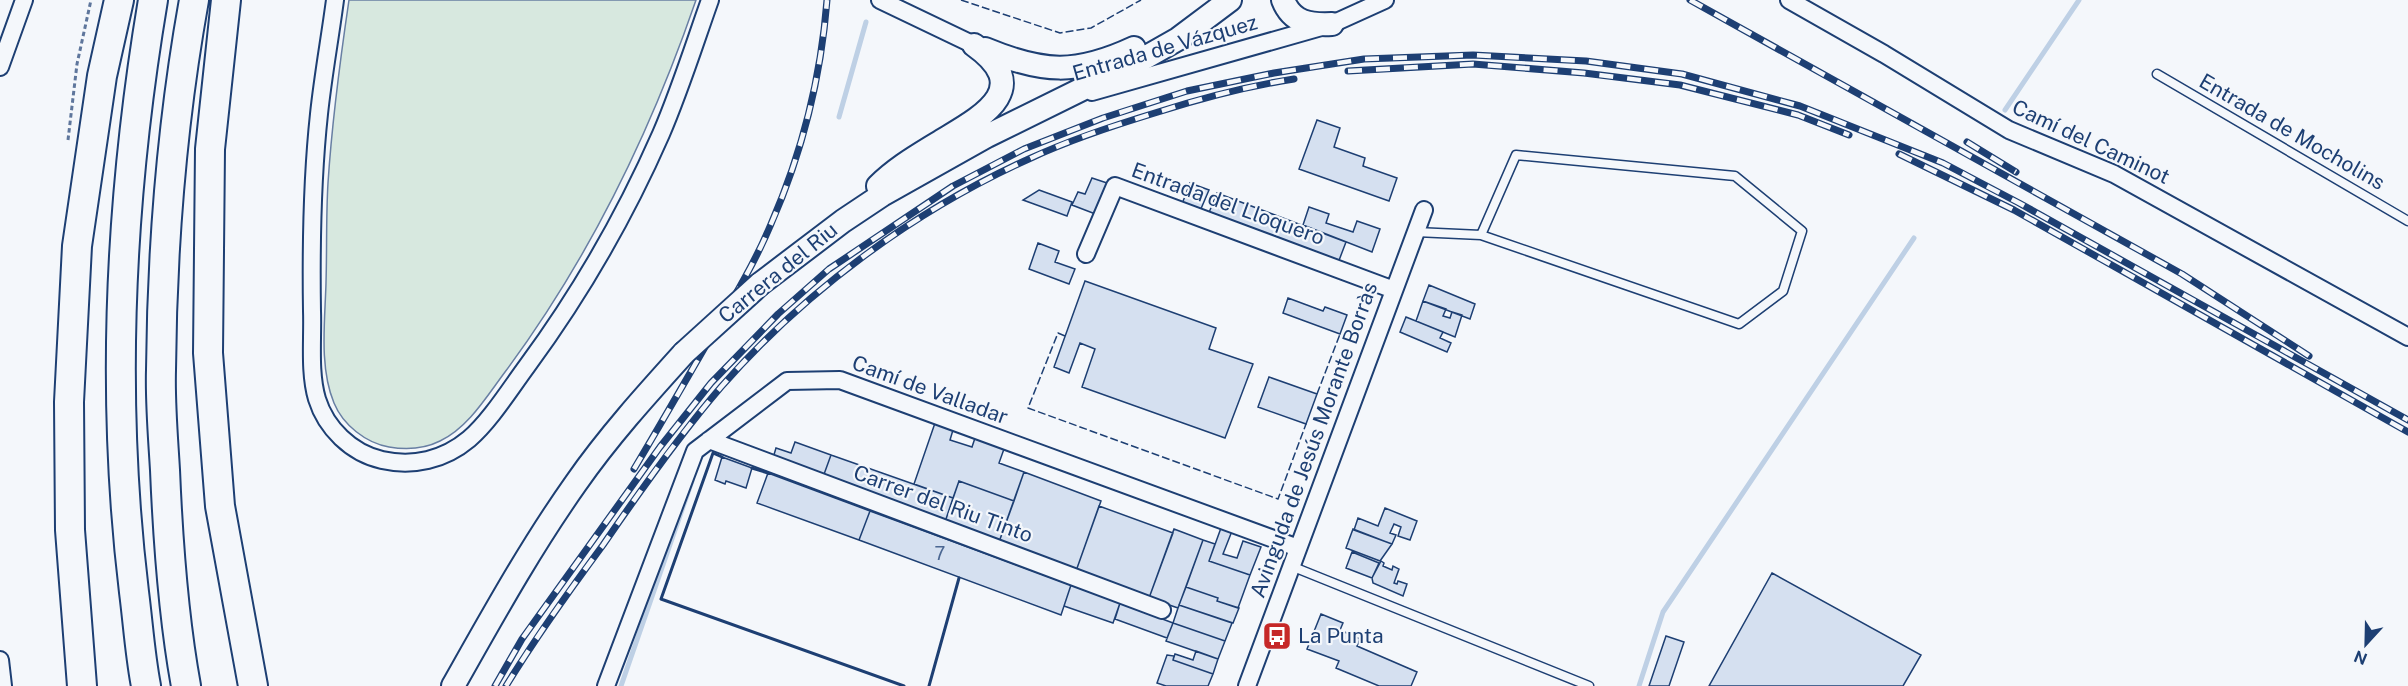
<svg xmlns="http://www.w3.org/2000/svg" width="2408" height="686" viewBox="0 0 2408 686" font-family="'Public Sans',sans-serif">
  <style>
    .green { fill: #d7e8df; stroke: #687fa3; stroke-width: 1.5 }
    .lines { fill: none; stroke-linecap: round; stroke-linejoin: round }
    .stream { stroke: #bed0e5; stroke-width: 5 }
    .building { fill: #d5e0f0; stroke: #1d3f73; stroke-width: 1.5 }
    .lane-casing { stroke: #1d3f73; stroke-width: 11 }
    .street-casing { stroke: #1d3f73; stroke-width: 20 }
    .secondary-casing { stroke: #1d3f73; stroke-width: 26 }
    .highway-casing { stroke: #1d3f73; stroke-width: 32 }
    .path { stroke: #5e769c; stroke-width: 3; stroke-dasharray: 4.5 3; stroke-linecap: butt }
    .lane { stroke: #f4f7fb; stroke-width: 8 }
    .street { stroke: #f4f7fb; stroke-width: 16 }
    .secondary { stroke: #f4f7fb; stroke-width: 22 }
    .highway { stroke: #f4f7fb; stroke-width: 28 }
    .rail-casing { stroke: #1d3f73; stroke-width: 7 }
    .rail { stroke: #f4f7fb; stroke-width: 4.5; stroke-dasharray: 14; stroke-linecap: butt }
    .secondary-bridge-casing { stroke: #1d3f73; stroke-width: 26; stroke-linecap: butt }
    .secondary-bridge { stroke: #f4f7fb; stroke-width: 22 }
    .fence { stroke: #1d3f73; stroke-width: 1.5; stroke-dasharray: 8 3; stroke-linecap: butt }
    .wall { stroke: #1d3f73; stroke-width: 3 }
    .labels { text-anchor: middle; stroke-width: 4.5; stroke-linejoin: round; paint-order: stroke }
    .number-label { font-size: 18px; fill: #4b6792 }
    .street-label { font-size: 21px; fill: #1d3f73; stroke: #f4f7fb }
    .poi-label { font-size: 21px; fill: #1d3f73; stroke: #f4f7fb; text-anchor: start }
  </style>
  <rect width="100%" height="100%" fill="#f4f7fb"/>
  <path class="green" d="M349 0H696C650 134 589 259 505 372 487 396 468 428 440 441 424 449 407 450 389 447 366 443 343 425 334 403 319 367 325 321 326 283 327 249 326 216 328 183 332 121 340 61 349 0Z"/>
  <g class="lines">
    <path class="stream" d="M2005 110 2079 0
      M839 117 866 22
      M621 686 692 481
      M1639 686 1663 612 1914 238"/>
  </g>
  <path class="building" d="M1317 120 1340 128 1334 147 1365 158 1363 166 1397 178 1389 201 1299 169Z
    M1092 178 1110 184 1098 215 1072 205 1078 192 1085 194Z
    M1190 183 1209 190 1200 211 1182 204Z
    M1039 190 1072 202 1067 216 1023 200Z
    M1217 193 1346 242 1338 263 1208 215Z
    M1309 207 1329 214 1326 223 1353 232 1357 221 1380 229 1372 252 1303 225Z
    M1038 243 1059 251 1055 262 1075 269 1069 284 1029 269Z
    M1085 281 1216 328 1209 349 1253 364 1225 438 1082 387 1095 349 1080 343 1069 373 1054 367Z
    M1429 285 1475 304 1470 319 1423 301Z
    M1288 298 1323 311 1325 307 1347 315 1340 334 1283 313Z
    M1423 301 1446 309 1443 316 1450 318 1452 312 1462 315 1455 337 1416 321Z
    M1406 317 1443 332 1440 338 1451 343 1447 352 1400 332Z
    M1269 377 1317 394 1306 424 1258 407Z
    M935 423 953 430 950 440 972 447 975 438 1004 449 999 463 1024 472 1014 501 959 481 953 498 914 484Z
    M795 442 831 455 823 477 773 458 776 448 791 453Z
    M831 455 953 498 945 522 823 477Z
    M722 457 752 468 746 488 726 481 725 484 715 480Z
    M1024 472 1101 501 1076 571 999 542Z
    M768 473 870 511 859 540 757 503Z
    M959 481 1014 501 999 542 945 522Z
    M1099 506 1173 533 1149 598 1076 571Z
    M1385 508 1417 521 1410 540 1398 536 1401 527 1394 524 1390 533 1396 535 1392 544 1354 530 1358 518 1378 526Z
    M870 511 1071 585 1061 615 859 540Z
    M1221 528 1232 531 1223 554 1237 558 1243 541 1261 547 1250 575 1209 561Z
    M1174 529 1203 540 1178 608 1149 598Z
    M1353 529 1392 544 1380 561 1346 548Z
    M1203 540 1215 544 1209 561 1250 575 1238 608 1217 601 1218 598 1186 587Z
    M1352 552 1379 563 1372 578 1346 568Z
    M1381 561 1384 563 1383 566 1392 570 1393 566 1399 569 1394 583 1397 584 1398 581 1407 584 1403 596 1373 583 1372 578Z
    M1772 573 1921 655 1903 686H1709Z
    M1071 585 1120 603 1113 623 1064 606Z
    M1186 587 1218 598 1217 601 1239 608 1233 623 1179 605Z
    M1120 603 1173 623 1167 638 1115 619Z
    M1179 605 1232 623 1225 641 1173 623Z
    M1321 614 1343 623 1340 630 1360 639 1357 646 1417 672 1411 686H1379L1336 668 1339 661 1307 649Z
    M1173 623 1225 641 1218 659 1166 641Z
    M1666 636 1684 642 1669 686H1649Z
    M1196 651 1218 659 1213 674 1173 660 1175 654 1193 660Z
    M1167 655 1174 656 1173 660 1213 674 1208 686H1166L1157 683Z"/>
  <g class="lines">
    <g class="lane-casing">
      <path id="lane" d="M2157 74 2408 221
        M1516 155 1735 176 1802 231 1783 291 1739 324 1481 235Z
        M1416 232 1481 235
        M1291 566 1589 686"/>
    </g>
    <g class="street-casing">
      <path id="street" d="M335 0C330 38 323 76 319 114 312 179 311 246 312 311 313 339 309 372 317 399 326 428 351 453 382 460 413 467 444 460 469 439 490 421 510 389 527 366 580 294 625 216 661 134 680 90 694 45 710 0
        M880 0 974 45
        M1789 0 1884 54 2009 130 2114 174 2408 337
        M0 67 24 0
        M1092 92 1332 24 1385 0
        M1086 254 1115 186 1394 290
        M709 440 1162 610
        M0 660 3 686
        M606 686 695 451 787 381 840 380 1298 548
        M1247 686 1424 210"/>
    </g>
    <g class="secondary-casing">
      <path id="secondary" d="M1283 0C1292 23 1310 25 1332 24
        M985 49C1043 73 1076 75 1134 48
        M878 186C896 168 917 156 938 143 979 118 1037 90 974 45
        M760 284 843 221 882 195 987 136 1141 60 1178 39 1230 0
        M453 686C492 617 530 548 576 483 608 437 646 395 684 353"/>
    </g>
    <g class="highway-casing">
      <path id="highway" d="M226 0 210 149 208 353 220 506 253 686
        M82 686 70 530 69 402 77 246 102 76 119 0
        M146 686C140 655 138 623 134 592 110 394 120 196 153 0
        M186 686C173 615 168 542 165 470 163 436 160 403 161 370 162 246 172 122 194 0"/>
    </g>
    <path class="path" d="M68 140 77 64 91 0"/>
    <use href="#lane" class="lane"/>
    <use href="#street" class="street"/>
    <use href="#secondary" class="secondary"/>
    <use href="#highway" class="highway"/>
    <g class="rail-casing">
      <path id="rail" d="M1690 0 2182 274 2309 356
        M1348 71 1473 64 1584 73 1680 85 1798 115 1849 135
        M1967 142 2016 172
        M1899 154 2014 210 2408 432
        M634 469C662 422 689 375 716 328 736 294 756 260 771 224 802 153 821 77 827 0
        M495 686 522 639 660 447 711 383 778 314 829 269 953 186 1024 149 1103 118 1187 91 1274 73 1364 59 1473 55 1586 61 1682 74 1800 106 1943 163 2019 203 2408 420
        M506 686C536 637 569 591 603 545 640 491 678 437 721 387 805 291 915 210 1031 158 1072 139 1115 125 1158 112 1202 98 1248 86 1294 79"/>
    </g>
    <use href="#rail" class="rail"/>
    <g class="secondary-bridge-casing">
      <path id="secondary-bridge" d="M684 353 760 284"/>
    </g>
    <use href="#secondary-bridge" class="secondary-bridge"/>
    <path class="fence" d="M961 0 1060 33 1091 28 1141 0
      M1065 336 1058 333 1028 408 1278 499 1306 424
      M1317 394 1340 334"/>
    <path class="wall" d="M722 457 713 453 661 599 904 686
      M752 468 768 473
      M929 686 959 578"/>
  </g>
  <defs>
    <g id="bus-square" transform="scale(1.5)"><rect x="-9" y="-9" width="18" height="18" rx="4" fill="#c62828" stroke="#f4f7fb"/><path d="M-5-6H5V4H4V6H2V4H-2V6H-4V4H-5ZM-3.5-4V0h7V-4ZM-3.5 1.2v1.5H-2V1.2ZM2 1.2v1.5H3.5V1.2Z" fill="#fff"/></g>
  </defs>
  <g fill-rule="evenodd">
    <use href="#bus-square" x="1277" y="636"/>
  </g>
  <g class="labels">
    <g class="number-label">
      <text x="940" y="560">7</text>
    </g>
    <g class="street-label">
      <text transform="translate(1165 48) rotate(-16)" y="7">Entrada de Vázquez</text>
      <text transform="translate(2292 132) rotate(30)" y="7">Entrada de Mocholins</text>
      <text transform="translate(2091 142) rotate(25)" y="7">Camí del Caminot</text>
      <text transform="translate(1228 204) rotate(20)" y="7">Entrada del Lloquero</text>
      <text transform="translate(778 273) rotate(-39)" y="7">Carrera del Riu</text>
      <text transform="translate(930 390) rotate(20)" y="7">Camí de Valladar</text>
      <text transform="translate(1314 440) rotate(-70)" y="7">Avinguda de Jesús Morante Borràs</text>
      <text transform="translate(943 504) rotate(20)" y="7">Carrer del Riu Tinto</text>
    </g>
    <g class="poi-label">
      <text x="1298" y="643">La Punta</text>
    </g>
  </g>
  <g transform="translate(2366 644) rotate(202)" stroke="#f4f7fb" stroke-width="4.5" paint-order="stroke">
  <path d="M0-4.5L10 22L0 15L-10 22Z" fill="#1d3f73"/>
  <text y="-9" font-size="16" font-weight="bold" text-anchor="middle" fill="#1d3f73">N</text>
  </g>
</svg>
